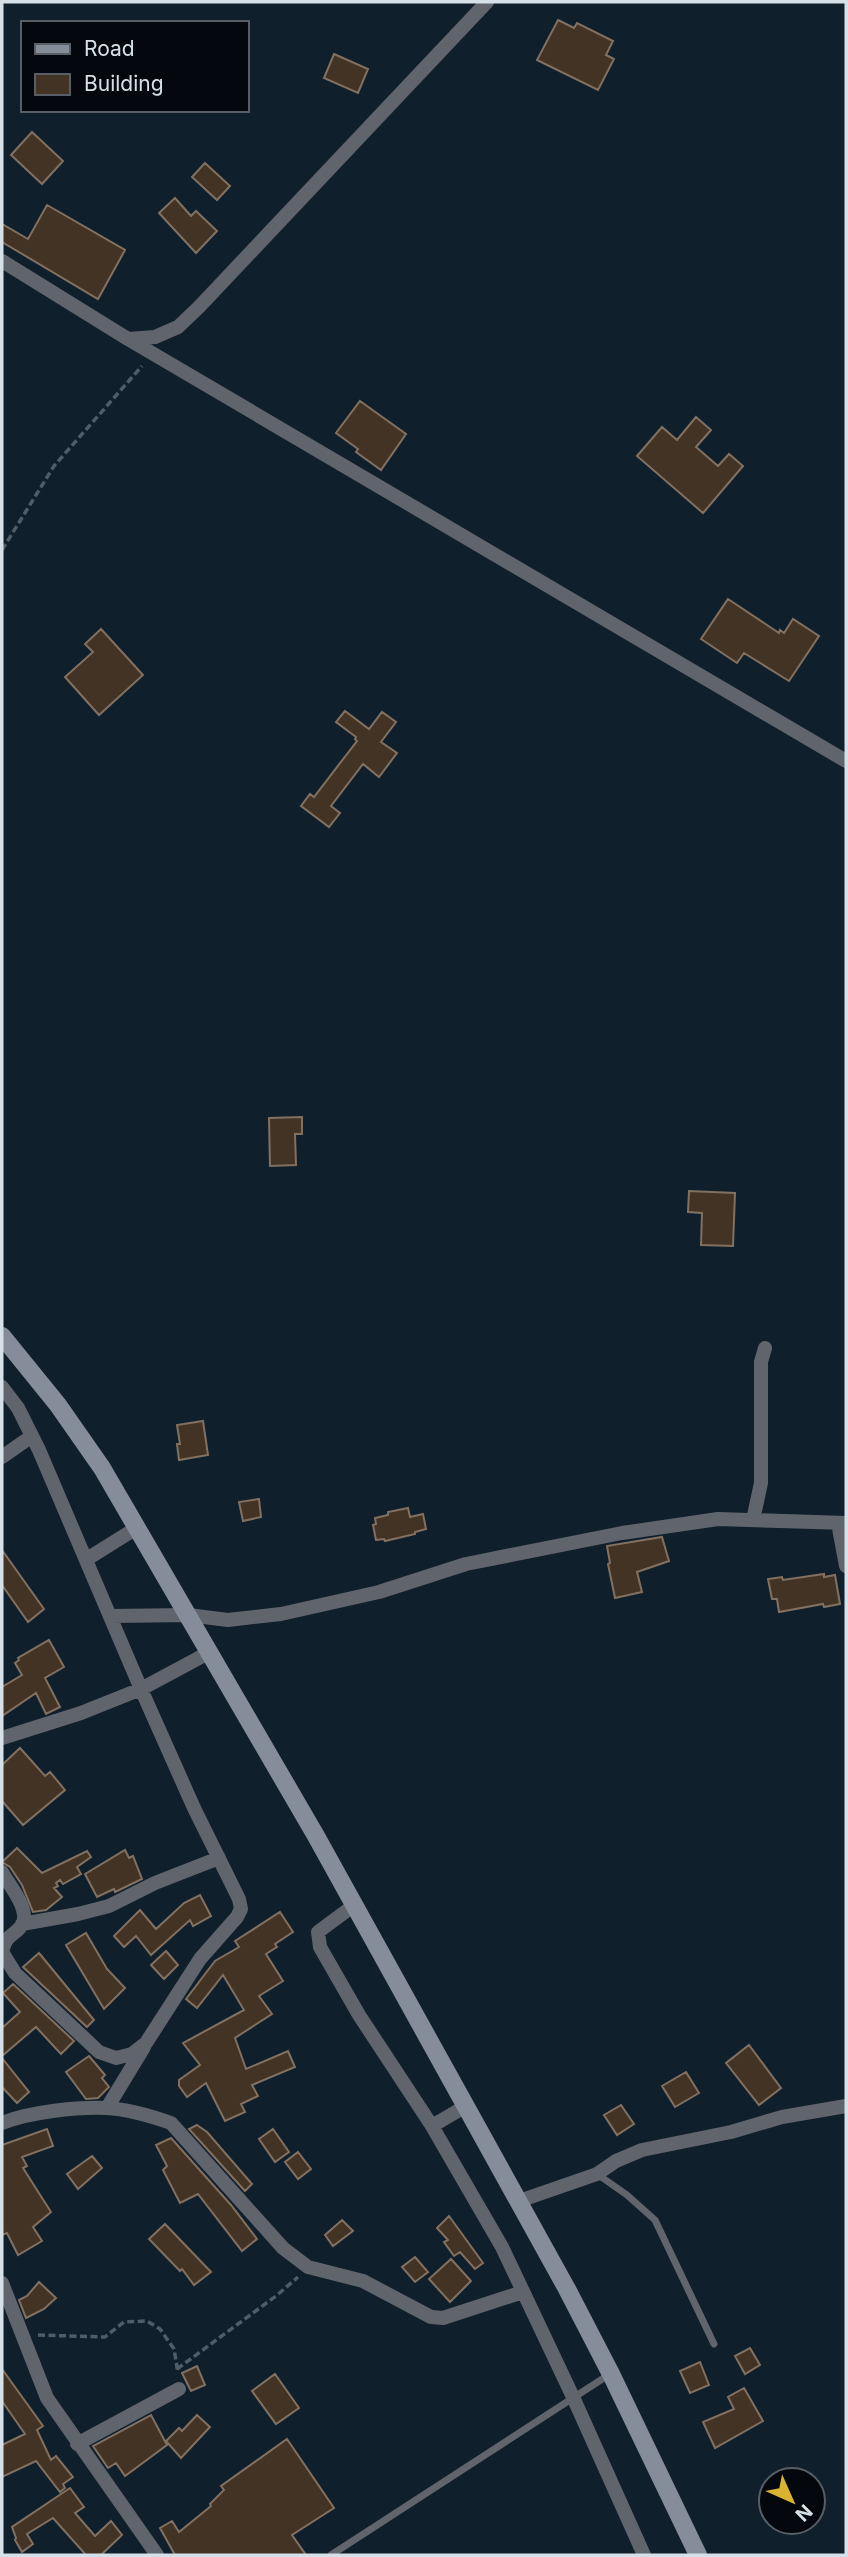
<svg xmlns="http://www.w3.org/2000/svg" width="848" height="2557" viewBox="0 0 848 2557" font-family="Inter,sans-serif">
  <style>
    .building { fill: #423325; stroke: #827060; stroke-width: 2 }
    .lines { fill: none; stroke-linecap: round; stroke-linejoin: round }
    .path { stroke: #4f5d69; stroke-width: 3.5; stroke-dasharray: 7 3.5; stroke-linecap: butt }
    .lane { stroke: #60646c; stroke-width: 7 }
    .street { stroke: #60646c; stroke-width: 14 }
    .secondary { stroke: #858c9a; stroke-width: 18 }
  </style>
  <rect width="100%" height="100%" fill="#101f2c"/>
  <path class="building" d="M558 20 574 28 577 23 613 41 606 55 614 59 598 90 537 60Z
    M334 54 368 69 358 93 324 78Z
    M32 132 63 161 42 184 11 155Z
    M205 163 230 186 217 200 192 177Z
    M175 198 191 216 196 211 217 231 196 253 159 213Z
    M47 205 125 250 98 299 2 242V224L28 239Z
    M360 401 406 434 381 470 356 452 358 449 336 433Z
    M696 417 711 430 696 447 718 466 729 454 743 466 703 513 637 456 662 427 677 440Z
    M728 599 779 633 780 630 784 633 793 619 819 636 789 681 744 653 737 663 701 639Z
    M101 629 143 675 99 715 65 677 93 652 85 644Z
    M345 711 369 729 382 712 396 722 381 742 397 753 379 777 363 764 331 806 340 813 329 827 301 806 310 794 314 797 357 741 355 739 356 737 336 722Z
    M302 1117V1134H295L296 1165 270 1166 269 1118Z
    M689 1191 735 1193 733 1246 701 1245 702 1213 688 1212Z
    M203 1421 208 1455 179 1460 177 1444H180L177 1425Z
    M259 1499 261 1517 243 1521 239 1502Z
    M408 1508 410 1517 423 1514 426 1529 415 1532V1534L385 1541 384 1539 376 1540 373 1525 376 1524 375 1518 388 1515V1512Z
    M662 1537 669 1561 637 1572 642 1592 615 1598 608 1564 610 1563 607 1546Z
    M2 1550 44 1609 28 1622 2 1585Z
    M824 1574V1577L835 1575 840 1604 824 1607 823 1604 779 1612 777 1599H772L768 1579 782 1577 783 1580Z
    M49 1640 64 1667 45 1678 60 1707 46 1714 36 1693 2 1716V1687L22 1675 15 1663 19 1660 18 1658Z
    M20 1748 45 1776 50 1772 65 1790 23 1825 2 1801V1765Z
    M17 1848 42 1873 87 1851 91 1857 77 1867 81 1874 63 1884 60 1880 56 1883 58 1886 54 1888 62 1897 46 1910 33 1912 22 1885 10 1867 2 1862Z
    M125 1850 129 1858 133 1856 142 1879 115 1892 114 1889 97 1897 85 1874Z
    M200 1895 211 1916 193 1926 190 1920 151 1955 136 1936 124 1947 114 1936 140 1910 156 1929 184 1903Z
    M280 1912 293 1932 275 1944 277 1947 266 1954 283 1981 259 1996 272 2014 235 2038 246 2069 288 2051 295 2067 252 2085 258 2096 241 2104 245 2112 225 2121 206 2083 187 2097 179 2086V2080L200 2065 183 2043 244 2010 223 1975 197 2008 186 1999 215 1961 239 1947 235 1941Z
    M86 1933 107 1969 125 1988 104 2009 66 1945Z
    M166 1951 178 1965 164 1979 151 1965Z
    M39 1953 94 2020 87 2027 23 1967Z
    M13 1984 74 2041 61 2054 36 2027 2 2056V2028L20 2012 3 1993Z
    M749 2045 781 2088 759 2105 726 2063Z
    M89 2056 105 2075 102 2078 109 2087 98 2098 86 2099 66 2072Z
    M2 2058 29 2092 17 2103 2 2087Z
    M686 2072 699 2093 675 2107 662 2086Z
    M621 2105 634 2124 617 2135 604 2115Z
    M197 2125 207 2132 252 2184 245 2191 189 2129Z
    M47 2129 53 2146 22 2157 27 2166 23 2168 51 2212 33 2227 42 2241 18 2255 7 2233 2 2235V2145Z
    M273 2129 289 2152 275 2162 259 2139Z
    M171 2138 231 2205 257 2239 242 2251 198 2194 180 2203 163 2170 167 2166 156 2145Z
    M298 2152 311 2169 298 2179 285 2162Z
    M92 2156 102 2168 78 2189 67 2174Z
    M449 2216 483 2263 475 2269 460 2252 454 2256 444 2242 448 2240 437 2228Z
    M342 2220 353 2231 333 2246 325 2235Z
    M165 2224 211 2272 194 2285 182 2269 180 2271 149 2239Z
    M415 2257 428 2272 415 2282 402 2267Z
    M451 2259 471 2281 450 2302 429 2279Z
    M39 2282 56 2298 44 2309 26 2318 19 2300 27 2296Z
    M750 2348 760 2365 745 2374 735 2356Z
    M700 2362 709 2385 690 2393 680 2371Z
    M197 2366 205 2385 191 2391 182 2373Z
    M2 2369 43 2426 37 2430 51 2460 56 2456 73 2477 63 2484 65 2488 60 2492 36 2461 2 2477V2445L25 2434 2 2401Z
    M275 2374 299 2408 276 2424 252 2391Z
    M744 2388 763 2421 715 2448 703 2422 734 2409 728 2397Z
    M151 2415 167 2445 125 2476 116 2463 108 2468 93 2446Z
    M197 2415 210 2427 181 2458 166 2441 179 2428 182 2431Z
    M287 2439 334 2508 292 2535 306 2555H175L160 2528 172 2521 179 2532 211 2506 210 2504 224 2490 221 2486Z
    M70 2488 84 2507 75 2513 95 2536 111 2521 122 2535 101 2555H86L53 2518 27 2534 33 2544 22 2552 15 2540 16 2538 12 2527Z"/>
  <g class="lines">
    <path class="path" d="M2 550 54 466 142 366
      M38 2335 105 2337 124 2322 147 2321 160 2329 174 2349 178 2373
      M177 2369 276 2296 298 2277"/>
    <path class="lane" d="M597 2174 627 2195 655 2220 714 2344
      M331 2555 610 2374"/>
    <path class="street" d="M2 261 128 339 155 337 178 327 199 307 487 2
      M128 339 846 761
      M2 1387 18 1408 39 1450 141 1689 194 1808 239 1899 241 1909 237 1917 200 1959 146 2043 132 2054 116 2058 99 2052 15 1973 2 1952C7 1932 13 1938 22 1925 31 1910 9 1885 2 1872
      M2 1457 32 1436
      M753 1520 761 1483V1362L765 1348
      M838 1523 846 1566
      M87 1559 138 1527
      M111 1616 188 1615 228 1620 281 1614 379 1592 466 1564 622 1533 718 1519 846 1523
      M2 1738 81 1713 141 1689 210 1652
      M353 1906 318 1932 320 1947 359 2015 432 2126 466 2106
      M22 1924 78 1914 109 1906 155 1883 219 1858
      M107 2108 144 2047
      M2 2123C29 2112 76 2107 106 2108 127 2109 151 2116 171 2123L283 2248 308 2267 363 2281 431 2317 443 2318 523 2292
      M432 2126 502 2247 573 2397 644 2555
      M519 2201 597 2174 616 2161 642 2150 731 2132 782 2117 846 2106
      M2 2283 47 2398 157 2555
      M77 2444 179 2389"/>
    <path class="secondary" d="M2 1336 58 1405 102 1468 316 1836 567 2289 611 2374 698 2555"/>
  </g>
  <rect width="848" height="2557" fill="none" stroke="#d6e0e9" stroke-width="7"/>
  <rect x="21" y="21" width="228" height="91" fill="#04080e" stroke="#585e66" stroke-width="2"/>
  <rect x="35" y="44" width="35" height="10" fill="#858c9a" stroke="#585e66" stroke-width="2"/>
  <text x="84" y="56" font-size="21" fill="#d6e0e9">Road</text>
  <rect x="35" y="74" width="35" height="21" fill="#423325" stroke="#585e66" stroke-width="2"/>
  <text x="84" y="91" font-size="21" fill="#d6e0e9">Building</text>
  <g transform="translate(792 2501) rotate(135)"><circle r="33" fill="#04080e" stroke="#585e66" stroke-width="2"/>
  <path d="M0-5L12 26L0 18L-12 26Z" fill="#dab333"/>
  <text y="-10" font-size="19" font-weight="bold" text-anchor="middle" fill="#d6e0e9">N</text>
  </g>
</svg>
